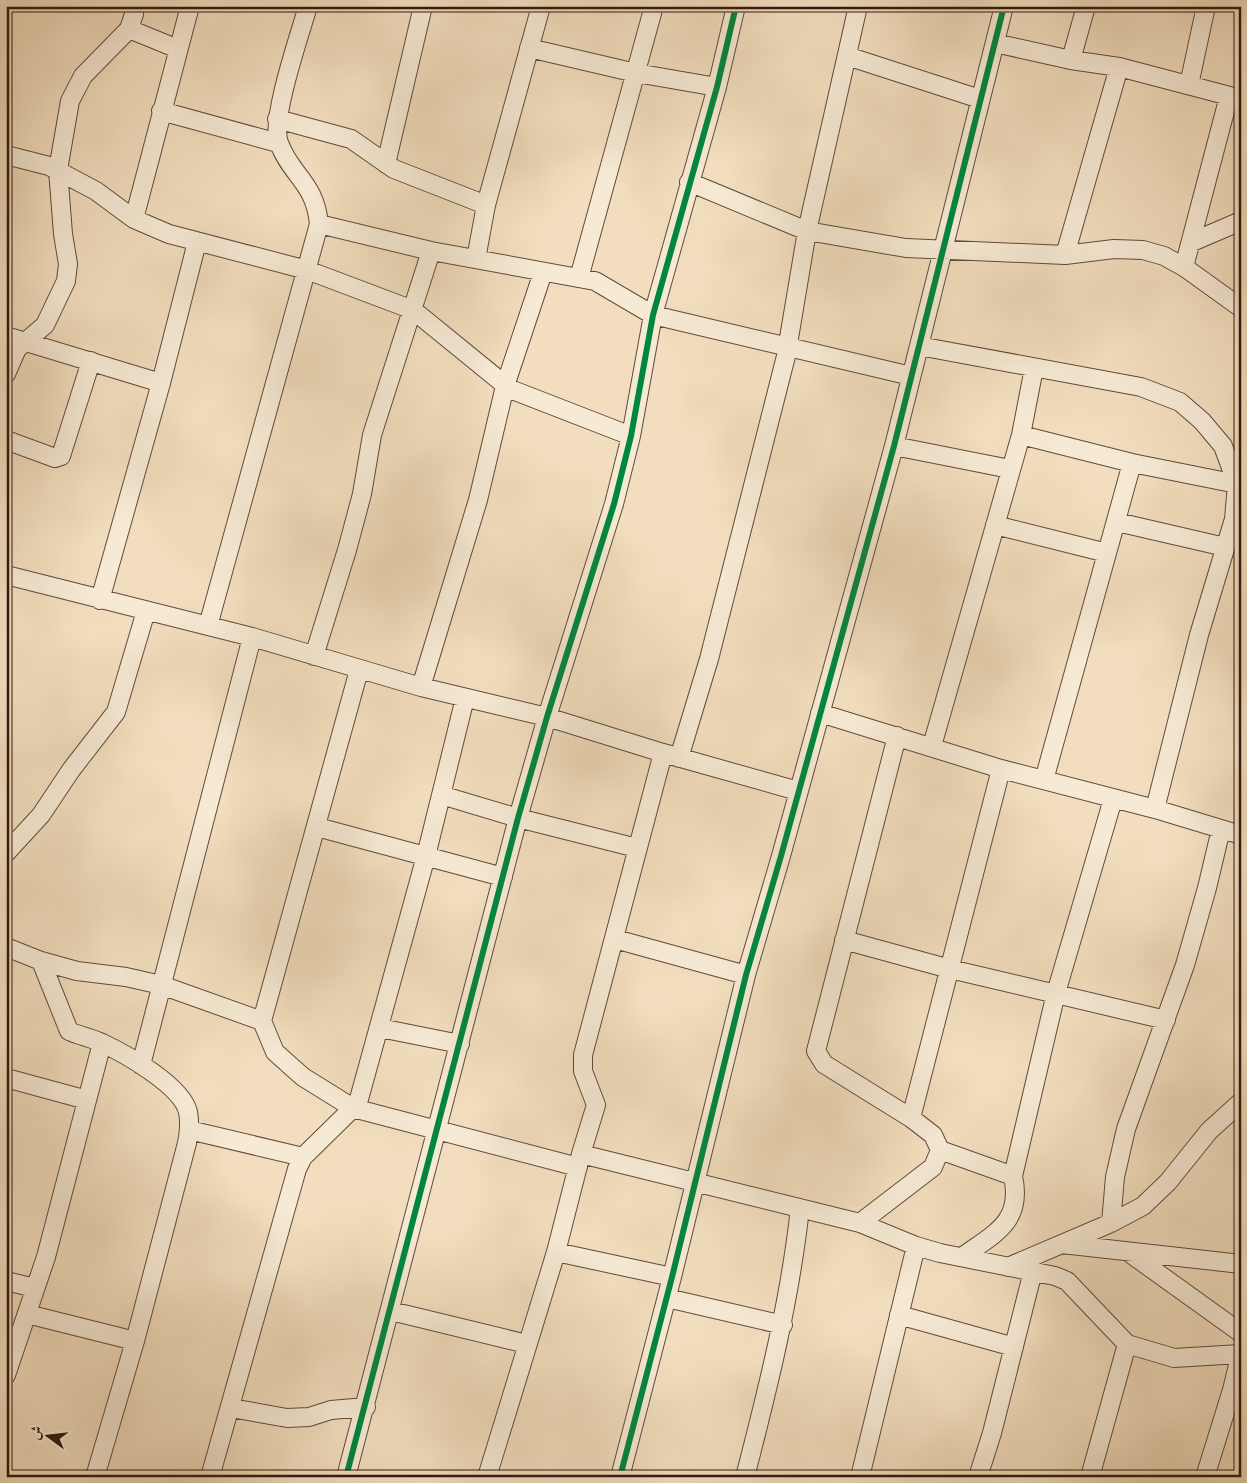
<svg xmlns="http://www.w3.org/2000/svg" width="1247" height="1483" viewBox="0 0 1247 1483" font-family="'IM FELL DW Pica',Amiri,serif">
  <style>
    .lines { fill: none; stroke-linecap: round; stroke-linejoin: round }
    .minor-casing { stroke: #614a3c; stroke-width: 20 }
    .minor { stroke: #f7ead5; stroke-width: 18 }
    .cycleway-casing { stroke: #f7ead5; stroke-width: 9 }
    .cycleway { stroke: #00873e; stroke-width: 6 }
  </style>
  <rect width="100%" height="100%" fill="#f2debe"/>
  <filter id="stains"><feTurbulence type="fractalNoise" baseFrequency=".004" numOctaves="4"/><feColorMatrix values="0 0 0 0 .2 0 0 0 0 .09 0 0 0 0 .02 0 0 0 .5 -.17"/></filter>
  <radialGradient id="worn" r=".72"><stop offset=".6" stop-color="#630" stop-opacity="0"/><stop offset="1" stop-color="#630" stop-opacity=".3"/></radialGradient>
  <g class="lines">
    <g class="minor-casing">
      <path id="minor" d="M129 29 178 49
        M995 43 1071 60 1119 67 1241 99
        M529 48 636 73 717 87
        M847 56 980 99
        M1071 60 1086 6
        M1189 85 1206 6
        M161 111 278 143
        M277 119 351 139 394 169 486 205
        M6 155 49 166 96 191 134 219 169 234 307 270 413 310 510 389 631 436
        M386 164 423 6
        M689 182 807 231 906 248 1065 255 1114 249 1143 250 1164 256 1184 267 1241 308
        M134 219 190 6
        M319 224 431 251 595 281 653 315 911 376
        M1192 242 1241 221
        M1065 255 1119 67
        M476 259 486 205 541 6
        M1184 267 1229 96
        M579 278 654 6
        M6 336 161 383
        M919 346 1141 387 1180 402 1202 421 1223 446 1237 484 1234 519 1199 635 1155 809
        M6 374 17 349 45 325 66 281 68 264 63 234 58 170 70 101 83 76 129 29 134 14V6
        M1021 435 1132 463 1237 484
        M6 440 55 458 61 456 91 361
        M894 446 1010 469
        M1117 522 1225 547
        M995 525 1107 553
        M6 575 252 637 421 687 547 717 663 753 798 791
        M100 600 161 383 197 242
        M208 626 319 224C315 182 291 176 279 143 270 120 300 34 308 6
        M314 656 347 550 362 494 372 435 431 251
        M421 687 478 500 505 386 543 272
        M820 713 1001 769 1155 809 1241 835
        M932 746 1021 435 1034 368
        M679 758 709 659 786 356 807 231 858 6
        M1044 780 1132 463
        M441 795 518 818 637 848
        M317 827 503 877
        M6 853 41 815 71 770 116 712 146 611
        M615 939 746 975
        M844 940 950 969 1166 1020
        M6 947 41 961 77 971 126 977 161 985 262 1021 275 1052 303 1077 353 1108 578 1167
        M41 961 69 1031C80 1036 92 1038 102 1043 126 1054 182 1086 188 1112 190 1122 189 1133 187 1143L135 1341 95 1477
        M262 1021 359 670
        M380 1028 460 1044
        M141 1065 252 637
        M6 1078 87 1100
        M911 1118 1001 769
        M189 1130 303 1157
        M940 1150 1013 1176
        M581 1154 860 1223 916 1246 940 1253 1055 1276 1067 1281 1127 1344 1174 1358 1240 1354
        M860 1223 933 1167 940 1150 933 1135 911 1118 824 1064 816 1051 897 736
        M1111 1223 1115 1177 1126 1129 1185 965 1207 888 1221 829
        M1062 1244 1241 1264
        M556 1252 581 1154 596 1105 583 1071V1055L663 753
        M1131 1254 1241 1333
        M962 1257C995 1233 1023 1222 1013 1176L1056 993 1113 799
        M1008 1267 1111 1223 1143 1206 1168 1182 1209 1131 1241 1102
        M6 1281 35 1288
        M667 1298 783 1325
        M391 1311 527 1344
        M27 1314 135 1341
        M899 1315 1014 1347
        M6 1375 46 1257 102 1043
        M231 1408 287 1418 309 1417 331 1410 366 1407
        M210 1477 297 1169 303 1157 353 1108 359 1099 426 856 465 698
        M346 1477 518 818 547 717 614 504 631 436 653 315 717 87 736 6
        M487 1477 556 1252 672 1277
        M620 1477 672 1277 746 975 781 856 894 446 1004 6
        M745 1477C768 1388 790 1300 800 1208
        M860 1477 916 1246
        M978 1477 992 1433 1033 1271
        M1090 1477 1127 1344
        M1205 1477 1232 1390 1241 1353"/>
    </g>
    <use href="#minor" class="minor"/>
    <g class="cycleway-casing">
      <path id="cycleway" d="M346 1477 518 818 547 717 614 504 631 436 653 315 717 87 736 6
        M620 1477 672 1277 746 975 781 856 894 446 1004 6"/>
    </g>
    <use href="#cycleway" class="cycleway"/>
  </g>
  <rect width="1247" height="1483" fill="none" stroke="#f2debe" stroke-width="25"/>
  <rect x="8" y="8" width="1232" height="1468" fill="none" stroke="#311910" stroke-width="2.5"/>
  <rect x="12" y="12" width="1222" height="1458" fill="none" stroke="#311910"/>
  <g transform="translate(48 1436) rotate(285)" stroke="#f7ead5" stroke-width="4" paint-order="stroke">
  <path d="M0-4L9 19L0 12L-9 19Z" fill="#311910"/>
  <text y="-8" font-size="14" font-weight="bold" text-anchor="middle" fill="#311910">ش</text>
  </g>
  <rect width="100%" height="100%" filter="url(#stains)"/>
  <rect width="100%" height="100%" fill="url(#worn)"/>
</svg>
